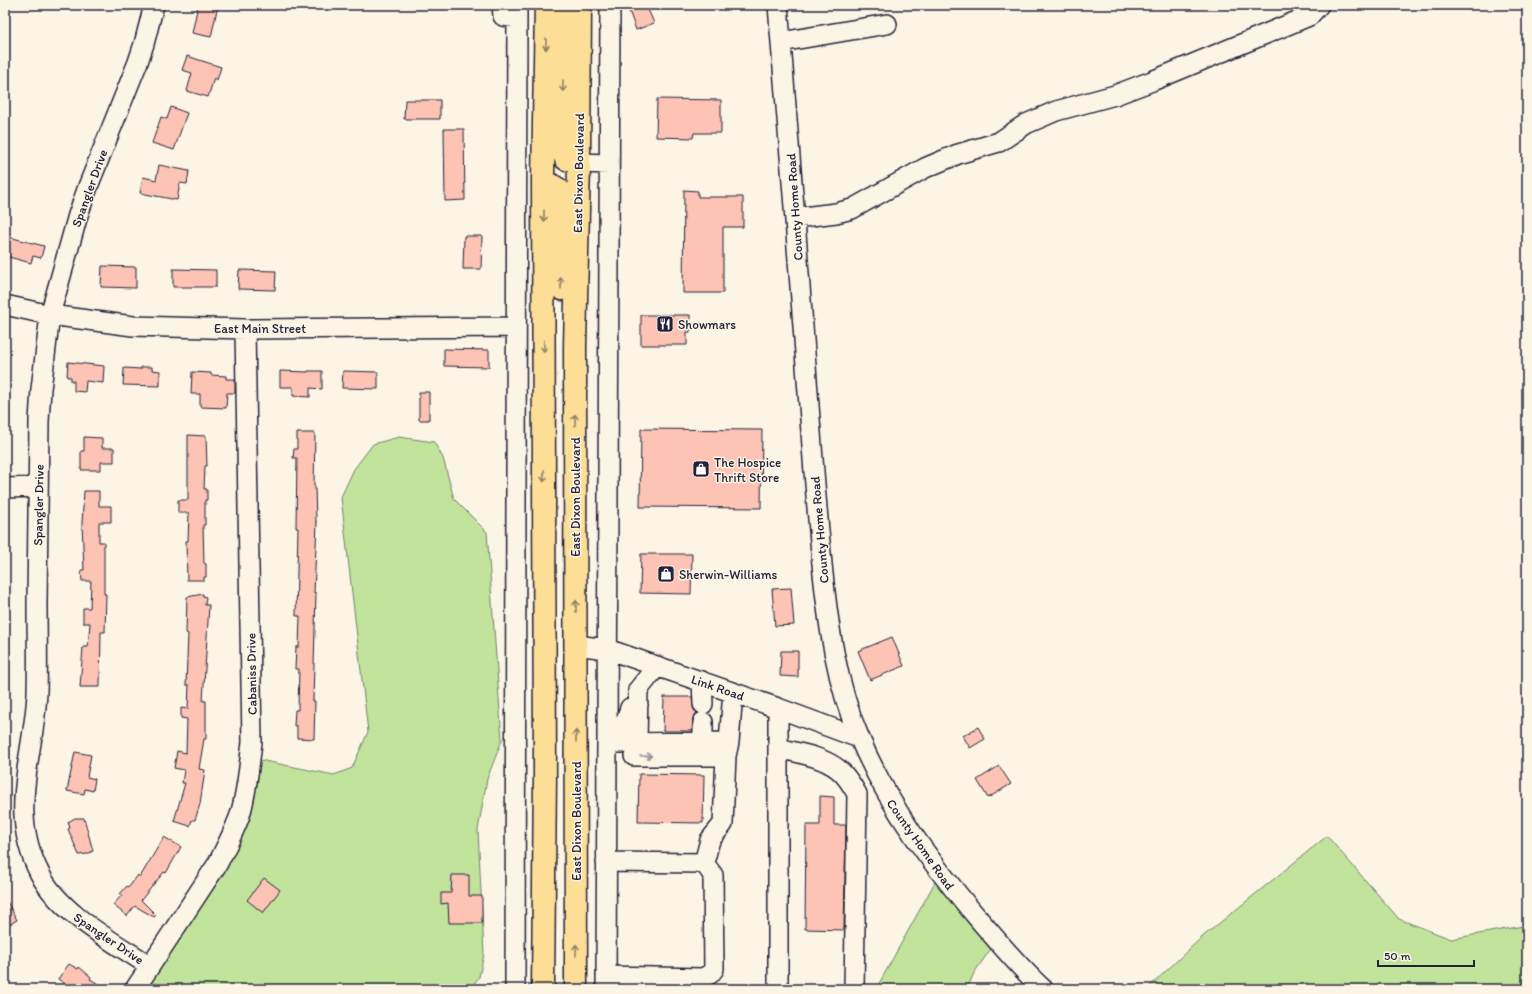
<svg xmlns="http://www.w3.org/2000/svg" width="1532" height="994" viewBox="0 0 1532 994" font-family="Itim,sans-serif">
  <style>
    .green { fill: #c1e39c; stroke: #72826c }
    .building { fill: #fdc3b4; stroke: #22223b }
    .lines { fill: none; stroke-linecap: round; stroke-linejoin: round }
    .minor-casing { stroke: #22223b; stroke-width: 22 }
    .highway-casing { stroke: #22223b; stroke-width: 25 }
    .minor { stroke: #fcf5e5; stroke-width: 19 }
    .highway { stroke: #fcde96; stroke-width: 22 }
    .oneway { stroke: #8f8068 }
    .oneway2 { stroke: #9a9698 }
    .labels { text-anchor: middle; stroke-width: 3; stroke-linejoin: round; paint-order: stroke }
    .street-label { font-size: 13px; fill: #22223b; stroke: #fcf5e5 }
    .poi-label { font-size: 13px; fill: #22223b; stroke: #fcf5e5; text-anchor: start }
  </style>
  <rect width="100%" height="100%" fill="#fcf5e5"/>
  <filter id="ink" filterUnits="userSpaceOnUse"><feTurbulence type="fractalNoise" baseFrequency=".025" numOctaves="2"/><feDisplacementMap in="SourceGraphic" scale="8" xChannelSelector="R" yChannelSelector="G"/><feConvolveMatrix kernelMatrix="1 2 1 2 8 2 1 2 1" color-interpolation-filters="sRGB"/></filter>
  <g filter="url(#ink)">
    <path class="green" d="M399 437 434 442 443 458 454 499 487 532 502 740 487 779 478 830 484 954 479 977 470 989H135L218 863 250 758 334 775 352 768 368 732 341 497 354 469 373 444Z
      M1327 836 1399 919 1451 939 1523 926 1527 922V989H1147L1201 938Z
      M940 873 997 940 974 973 967 989H876Z"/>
    <path class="building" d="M198 5H218L211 37 192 33Z
      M627 5H646L654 23 636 30Z
      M187 56 221 67 217 80 214 78 208 97 187 91 192 73 182 70Z
      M657 99 721 100V133H694L693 138 656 137Z
      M405 100H440V119H404Z
      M171 107 187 113 174 150 152 143 161 117 167 119Z
      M444 129H464L465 200 445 201Z
      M159 165 189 171 187 184 180 183 177 200 140 193 143 177 156 180Z
      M684 190 698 191V197H743V227H723V293H683Z
      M5 236 44 246 41 258 33 256 31 263 5 256Z
      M464 236H482L481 269H463Z
      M102 266 136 267V288L101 287Z
      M173 269 216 270V287H173Z
      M239 270 276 271 275 290 238 289Z
      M641 315H690V332H687V345H641Z
      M444 349 489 350V367L444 366Z
      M68 362 104 366 103 383 86 381 85 392 74 391V381H71V377H67Z
      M141 367H152V370L160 371V386L123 385 124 368 141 369Z
      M280 371 308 372V371H322V389L310 388V397L293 396V387H280Z
      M343 371 378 372V389L342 388Z
      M192 372 211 373V375L226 376V379H235V393H227L226 408 200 407V394H191Z
      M419 392H429V420H419Z
      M641 429 762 430 761 508 640 507Z
      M297 433H315L314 486H315L316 522H317L314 593H316L313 701H315L314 739 297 738V726H294L295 710H298L299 669H295L296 647H299L300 616H296L298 528H296L297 458H293L294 449H297Z
      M188 435 206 436 207 466H205L204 489H207V500H205V525H203L204 563 206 564V577H204V580H187L186 541H188L189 513H178V500H188Z
      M84 437 102 438V448H114V462H101V470H81V451H84Z
      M84 491H99V506H111V522H99V542H104V594H106L105 632H101L100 687H80L83 647H88L90 623H83V608H90L91 581H82L81 570H84L82 523Z
      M641 554H692L691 594 640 593Z
      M791 588 794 625 775 626 772 589Z
      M203 594V596L206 597 205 605H209L203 701H206V739H204L199 769 205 770 200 804 195 820H192L190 826 174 821 185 783H182L184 770 174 768 177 751 186 753 187 719 181 718V708L188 709 189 685H186L188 634 186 633 187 597Z
      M892 637 904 666 870 680 858 651Z
      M781 651H798V677L780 676Z
      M664 697H692L694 710 697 713 693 717 692 731H663Z
      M978 727 985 739 970 748 963 736Z
      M75 752 91 755 87 777 95 779 93 791 85 789 84 794 67 791Z
      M999 766 1011 784 988 798 977 780Z
      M639 774 704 775 703 823 638 822Z
      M820 796 834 797V825H846L844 930 805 929 806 825H820Z
      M75 818H84L93 851 87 854 79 855 68 829 70 828 68 822Z
      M164 837 181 847 166 873 164 872 141 900 156 915 154 917 135 906 127 916 113 905 122 895 120 894 127 886 129 887 138 875 140 877Z
      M452 875H469V896H482V923H449L448 903 441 904V893H451Z
      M264 878 280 890 263 913 247 900Z
      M5 898 17 920 5 927Z
      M69 964 78 969 79 967 91 977 90 979 107 989H73L58 979Z"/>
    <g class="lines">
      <g class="minor-casing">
        <path id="minor" d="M502 5 503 16 517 18
          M778 5C790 147 800 290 811 432 814 476 818 520 822 564 828 623 836 684 860 739 889 808 934 867 982 923 1002 946 1021 969 1043 989
          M781 42 887 24
          M579 163 609 164
          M795 218 836 213 852 209 925 168 958 154 999 142 1026 124 1056 111 1115 95 1152 81 1309 16 1319 5
          M5 305 50 315 133 326 245 329 516 327
          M5 488 38 487
          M576 645 607 649 778 708 859 738
          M702 681 703 704
          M703 722V742
          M607 743 729 742
          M623 743 624 726 630 708 638 705
          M637 743 638 690 657 666
          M778 748C798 753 821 756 838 769 846 775 852 785 857 794L854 989
          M634 756H726
          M704 863 710 840 723 824 726 756 729 742 733 692
          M150 966C114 942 60 914 40 874 7 811 34 758 37 693 38 663 37 633 37 603 38 542 38 482 39 421L41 389 50 315 78 215 89 184 138 62 144 44 154 5
          M606 976 703 978 710 974 714 969 713 875 704 863 606 862
          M135 989 218 863C226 847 234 832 240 815 247 792 249 767 252 742L245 329
          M515 989 517 5
          M606 989 610 5
          M778 989V708"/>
      </g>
      <g class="highway-casing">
        <path id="highway" d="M560 14 563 75 562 149 566 159 579 163
          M543 180 558 189 561 197 562 289
          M543 989 545 775 543 180 546 5
          M576 989 575 347 579 163 580 5"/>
      </g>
      <use href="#minor" class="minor"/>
      <use href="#highway" class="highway"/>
    </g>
    <defs><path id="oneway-shaft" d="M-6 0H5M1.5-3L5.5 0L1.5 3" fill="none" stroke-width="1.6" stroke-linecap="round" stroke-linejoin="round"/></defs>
    <g class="oneway">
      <use href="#oneway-shaft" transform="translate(546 44) rotate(91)"/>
      <use href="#oneway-shaft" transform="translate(563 86) rotate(90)"/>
      <use href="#oneway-shaft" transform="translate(544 216) rotate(90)"/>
      <use href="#oneway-shaft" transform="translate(561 283) rotate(-90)"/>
      <use href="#oneway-shaft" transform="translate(544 346) rotate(90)"/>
      <use href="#oneway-shaft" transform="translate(575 420) rotate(-90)"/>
      <use href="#oneway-shaft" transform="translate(544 476) rotate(90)"/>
      <use href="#oneway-shaft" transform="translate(576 606) rotate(-90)"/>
      <use href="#oneway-shaft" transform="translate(576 736) rotate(-90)"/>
      <use href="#oneway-shaft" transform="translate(576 950) rotate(-90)"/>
    </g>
    <use class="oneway2" href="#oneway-shaft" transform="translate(646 756)"/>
  </g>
  <defs>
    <g id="restaurant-square" transform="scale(0.9)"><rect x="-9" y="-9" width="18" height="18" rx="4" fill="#22223b" stroke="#fcf5e5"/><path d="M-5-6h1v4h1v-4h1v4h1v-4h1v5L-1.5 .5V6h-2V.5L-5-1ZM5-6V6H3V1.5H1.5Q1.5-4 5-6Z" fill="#fff"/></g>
    <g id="shop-square" transform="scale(0.9)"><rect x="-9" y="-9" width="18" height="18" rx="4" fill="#22223b" stroke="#fcf5e5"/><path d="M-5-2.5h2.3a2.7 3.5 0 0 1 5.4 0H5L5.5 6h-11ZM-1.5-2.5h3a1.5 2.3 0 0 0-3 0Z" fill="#fff"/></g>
  </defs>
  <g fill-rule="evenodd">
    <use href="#restaurant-square" x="665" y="324"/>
    <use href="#shop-square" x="701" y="469"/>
    <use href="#shop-square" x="666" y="574"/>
  </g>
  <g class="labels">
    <g class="street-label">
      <text transform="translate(578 173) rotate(-89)" y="5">East Dixon Boulevard</text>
      <text transform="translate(89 188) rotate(-70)" y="5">Spangler Drive</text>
      <text transform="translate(794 207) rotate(-94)" y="5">County Home Road</text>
      <text x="260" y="333">East Main Street</text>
      <text transform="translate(575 497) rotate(-90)" y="5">East Dixon Boulevard</text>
      <text transform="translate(38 505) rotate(-89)" y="5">Spangler Drive</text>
      <text transform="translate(819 530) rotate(-95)" y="5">County Home Road</text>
      <text transform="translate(251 674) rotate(-91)" y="5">Cabaniss Drive</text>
      <text transform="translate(718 687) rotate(19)" y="5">Link Road</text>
      <text transform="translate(576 821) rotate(-90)" y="5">East Dixon Boulevard</text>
      <text transform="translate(921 844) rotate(55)" y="5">County Home Road</text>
      <text transform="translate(109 938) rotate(34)" y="5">Spangler Drive</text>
    </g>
    <g class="poi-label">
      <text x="678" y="329">Showmars</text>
      <text x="714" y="467">The Hospice<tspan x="714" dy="15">Thrift Store</tspan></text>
      <text x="679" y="579">Sherwin-Williams</text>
    </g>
  </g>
  <rect width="1532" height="994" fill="none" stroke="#fcf5e5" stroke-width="20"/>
  <rect x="10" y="10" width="1512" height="974" fill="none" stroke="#22223b" stroke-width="1.5" filter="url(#ink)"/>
  <path d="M1378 960v6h96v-6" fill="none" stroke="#22223b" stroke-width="2"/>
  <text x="1384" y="960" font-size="12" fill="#22223b" stroke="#fcf5e5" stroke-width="3" paint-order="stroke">50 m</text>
</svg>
